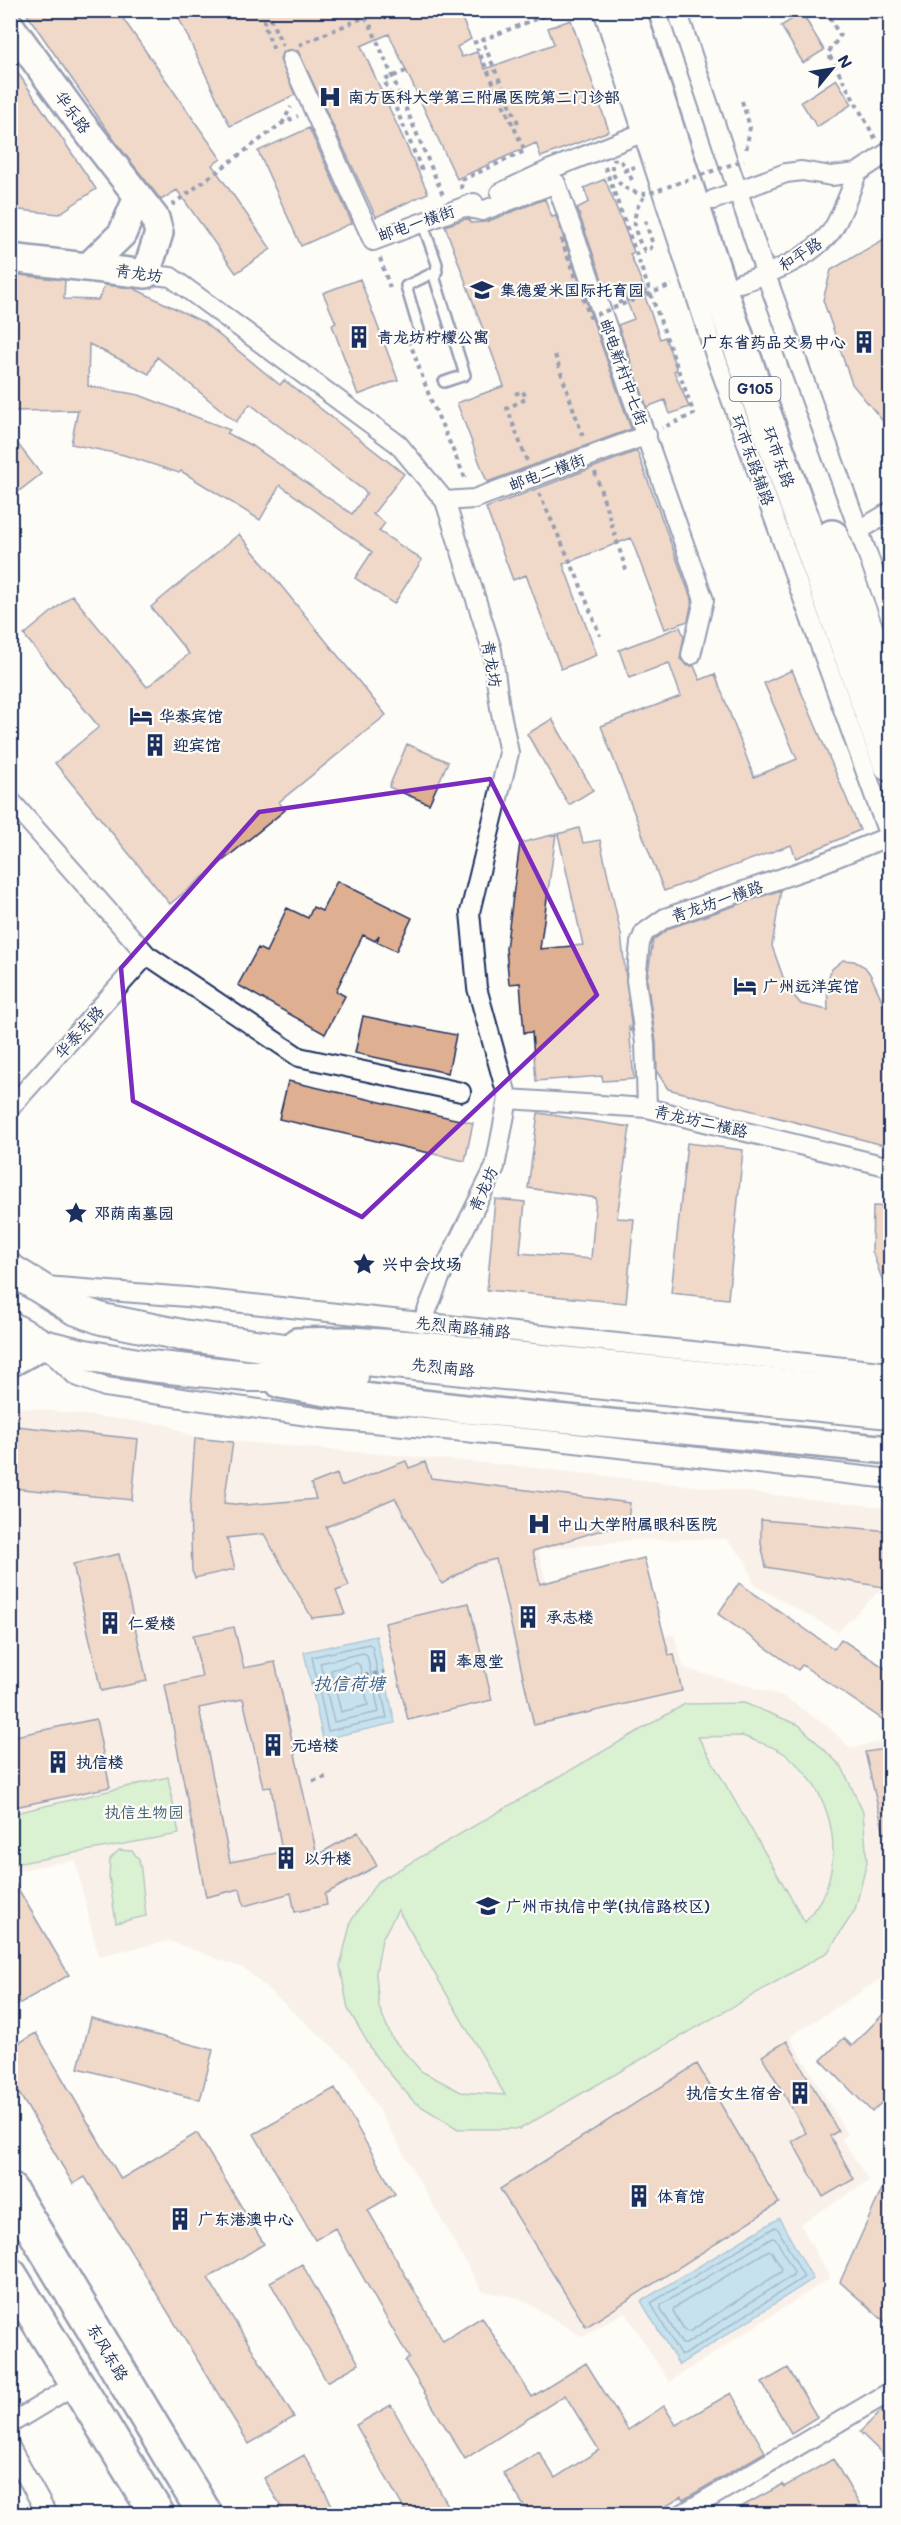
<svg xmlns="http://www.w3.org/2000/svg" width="901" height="2525" viewBox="0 0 901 2525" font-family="Mali,'LXGW WenKai TC',sans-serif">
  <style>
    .built { fill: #f4e5d8 }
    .green { fill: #afe4a5; stroke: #658a82; stroke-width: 1.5; fill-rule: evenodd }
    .water { fill: #82c4e3; stroke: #5988ae; stroke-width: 1.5 }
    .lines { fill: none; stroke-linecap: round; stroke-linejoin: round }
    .shore { stroke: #446b93; stroke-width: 1.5 }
    .building { fill: #dfaf91; stroke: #1b2f5e; stroke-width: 1.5; fill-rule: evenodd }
    .lane-casing { stroke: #1b2f5e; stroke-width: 14 }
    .street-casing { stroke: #1b2f5e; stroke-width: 22 }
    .secondary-casing { stroke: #1b2f5e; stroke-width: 32 }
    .primary-casing { stroke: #1b2f5e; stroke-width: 34 }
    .highway-casing { stroke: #1b2f5e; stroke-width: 38 }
    .path { stroke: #1b2f5e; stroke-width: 4; stroke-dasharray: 4.5 4.5; stroke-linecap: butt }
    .lane { stroke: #fdfcf7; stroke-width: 9 }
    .street { stroke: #fdfcf7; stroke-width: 18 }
    .secondary { stroke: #fdfcf7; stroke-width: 27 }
    .primary { stroke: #fdfcf7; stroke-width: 30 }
    .highway { stroke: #fdfcf7; stroke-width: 33 }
    .path-bridge { stroke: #1b2f5e; stroke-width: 4; stroke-dasharray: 4.5 4.5; stroke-linecap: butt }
    .marked { fill: none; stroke: #7b2cbf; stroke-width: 4.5; stroke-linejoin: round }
    .labels { text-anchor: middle; stroke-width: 4.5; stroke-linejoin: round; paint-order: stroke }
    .shield { fill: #fdfcf7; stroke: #5f6c8c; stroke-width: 1.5 }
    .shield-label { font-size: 15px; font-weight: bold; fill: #1b2f5e }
    .poi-label { font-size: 16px; font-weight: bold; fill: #1b2f5e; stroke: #fdfcf7; text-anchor: start }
    .street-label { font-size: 16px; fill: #1b2f5e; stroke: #fdfcf7 }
    .park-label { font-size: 16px; fill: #405c70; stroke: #fdfcf7 }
    .water-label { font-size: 18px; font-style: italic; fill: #3a5c86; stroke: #fdfcf7 }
  </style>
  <rect width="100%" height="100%" fill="#fdfcf7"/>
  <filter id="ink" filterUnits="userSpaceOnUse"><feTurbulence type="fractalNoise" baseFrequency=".0167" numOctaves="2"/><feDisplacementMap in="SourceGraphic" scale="12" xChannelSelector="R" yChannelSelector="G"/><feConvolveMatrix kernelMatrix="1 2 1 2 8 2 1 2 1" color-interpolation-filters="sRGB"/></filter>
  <g filter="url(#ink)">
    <path class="built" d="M11 1406 168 1425 195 1438 508 1465 890 1508V1576L883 1587 838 1632 754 1585 746 1561 726 1539 633 1540 538 1550 565 1661 674 1634 684 1668 783 1696 830 1728 850 1748 890 1740V1973L790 2037 847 2134 842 2139 869 2181 800 2224 830 2278 669 2382 625 2312 583 2337 519 2298 482 2291 353 2065 245 1969 169 1941 98 1956 75 1860 15 1871 11 1865Z"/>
    <path class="green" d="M744 1703 799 1725 842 1767 863 1812 867 1862 855 1910 828 1952 520 2129H458L414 2102 376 2057 348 2009 340 1966 351 1921 377 1882 685 1704ZM743 1736C756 1742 774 1746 785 1754 827 1786 844 1841 825 1891 821 1901 812 1912 805 1922L698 1737ZM398 1910 505 2095 461 2092 421 2071 392 2038 379 2007 376 1973 382 1939Z
      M168 1777 179 1834 15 1864 11 1859V1814Z
      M119 1850 132 1851 139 1859 141 1870 146 1916 116 1923 109 1876 110 1859Z"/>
    <path class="water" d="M376 1636 395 1723 323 1739 304 1652Z
      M779 2218 813 2279 679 2365 641 2301Z"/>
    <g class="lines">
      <path class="shore" d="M369 1644 372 1646 387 1718 328 1731 312 1657Z
        M363 1653 367 1655 379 1712 334 1722 320 1663Z
        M357 1663 360 1666 368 1705 341 1712 331 1670Z
        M775 2227 778 2229 804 2277 684 2355H680L651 2303Z
        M772 2238 776 2239 794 2272 793 2275 686 2344H682L661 2309V2305Z
        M769 2250 772 2252 782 2269 781 2272 689 2332 685 2331 673 2311 674 2308Z"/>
    </g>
    <path class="building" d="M24 10H117L221 159 212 165 271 249 236 273 177 190 161 200 117 144Z
      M175 10H458L471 39 457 47 462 57 477 52 485 69 554 44 548 28 571 20 609 131 541 157 536 143 457 179 389 34 361 46 428 193 376 217 298 51 287 50 282 53 280 59 295 95 230 126Z
      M802 13 824 50 803 63 781 26Z
      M10 61 96 189 59 214 10 209Z
      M836 79 852 104 817 127 801 102Z
      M309 128 352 223 301 246 258 151Z
      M605 179 634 252 630 254 645 290 643 291 660 339 665 337 677 370 674 371 689 407 670 414 665 400 647 407 618 325 634 319 620 285 606 291 577 208 589 202 584 188Z
      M545 199 552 217 556 216 631 429 487 482 457 403 504 386 445 226 465 219 470 220 471 223 486 222Z
      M891 235V431L852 384 823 300 831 270Z
      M10 274 65 280 64 299 98 300 105 285 133 288 203 322 280 385 284 380 404 474 373 514 385 523 379 531 422 560 394 604 355 578 372 552 280 485 260 520 181 471 179 473 124 455 71 444 78 410 10 411ZM89 344 149 374 157 357 236 422 250 404 367 493 352 514 254 447 227 433 230 430 139 395 88 386Z
      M360 279 398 380 358 395 332 325 336 323 323 293Z
      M10 434 41 474 10 498Z
      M637 451 692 601 688 621 665 629 631 538 563 564 597 655 561 669 526 575 513 580 486 508Z
      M239 534 386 715 279 802 285 810 170 904 55 763 99 727 24 635 72 595 147 687 189 654 151 607Z
      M680 627 684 636 680 659 688 666H694L700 680 715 674 754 777 797 759 764 683 792 670 860 830 796 858 791 845 664 891 601 726 681 696 669 663 629 678 619 650Z
      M552 719 593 790 569 805 527 734Z
      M407 744 448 762 429 804 389 787Z
      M579 828 583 843 600 840 621 934 632 1032 629 1028 634 1079 603 1081 602 1076 536 1081 532 1032 524 1033 520 983 509 984 506 949 520 843 556 834 540 949 583 945 558 834Z
      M337 881 412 918 396 951 377 942 379 935 375 941 363 935 336 991 345 996 325 1034 238 985 258 948 266 952 287 908 308 918 313 907 322 911Z
      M781 890 772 946 787 988 801 1004 828 1010 827 981 832 969 843 960 854 961 865 967 870 974 891 1020V1147L668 1089 657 1072 656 1042 647 980 653 940 670 928Z
      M363 1016 456 1035 448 1073 355 1053Z
      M288 1081 473 1123 465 1161 279 1119Z
      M538 1113 630 1127 617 1218 634 1219 626 1303 487 1290 495 1199 525 1202 520 1253 591 1259 596 1198 528 1188Z
      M687 1143 743 1150 728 1299 671 1293Z
      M873 1206 891 1207V1296H888L872 1251Z
      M16 1426 138 1439 132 1500 13 1488Z
      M195 1438 233 1442 224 1503 244 1505 316 1499 311 1484 337 1474 341 1486 406 1461 409 1468 425 1462 431 1478 630 1503 628 1522 533 1551 540 1584 644 1558 669 1655 674 1654 682 1691 534 1725 496 1559 473 1565 442 1584 395 1498 326 1527 349 1586 336 1591 345 1614 312 1618 264 1534 227 1538 235 1569 195 1578 192 1571 190 1509Z
      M761 1520 891 1531V1576L883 1587 766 1567 761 1544Z
      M119 1554 147 1681 101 1691 73 1564Z
      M739 1583 834 1649 841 1639 891 1672V1725L802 1665 798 1670 718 1614Z
      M469 1603 492 1700 408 1720 385 1623Z
      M234 1627 244 1668 275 1662 317 1855 358 1832 377 1866 325 1894 327 1905 295 1912 291 1893 244 1906 240 1889 206 1897 165 1685 202 1677 193 1635ZM243 1699 263 1788 271 1787 282 1852 230 1862 199 1708Z
      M96 1719 110 1787 10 1808V1737Z
      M891 1748V1832L884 1833 865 1752Z
      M10 1875 69 1975 10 2009Z
      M891 2006V2112L881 2103 872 2112 821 2060 844 2038 852 2046Z
      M91 2018 213 2050 200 2100 78 2068Z
      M36 2033 121 2179 197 2133 264 2244 208 2278 294 2417 249 2444 85 2177 73 2184 10 2078V2048Z
      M787 2041 838 2131 830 2136 854 2179 823 2197 792 2141 806 2133 762 2056Z
      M697 2064 779 2203 586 2327 500 2189Z
      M335 2088 395 2194 368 2210 443 2341 482 2317 532 2397 586 2363 628 2430 664 2406 676 2425 731 2393 765 2452 683 2500 681 2497 654 2514H529L503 2473 539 2452 555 2478 599 2450 565 2395 465 2459 405 2361 409 2358 335 2228 315 2240 254 2134Z
      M891 2169V2327L840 2282Z
      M302 2264 359 2364 327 2382 270 2282Z
      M788 2368 817 2417 791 2433 762 2383Z
      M391 2405 453 2514H407L356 2425Z
      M891 2405V2462L860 2432 882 2410Z
      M304 2455 337 2514H285L264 2478Z
      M833 2459 865 2514H728L783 2484 784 2487Z"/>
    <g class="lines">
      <g class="lane-casing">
        <path id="lane" d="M422 222 437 264 435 279 465 375 444 382
          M419 330 406 286 437 271"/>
      </g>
      <g class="street-casing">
        <path id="street" d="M603 10 715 355 890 839
          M677 10 766 275 890 616
          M291 60 373 241 474 203
          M500 193 551 169 642 133
          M713 200 786 173 802 171 831 176 857 173 890 151
          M465 207 482 211 556 183 704 600 691 655
          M146 274 171 277 398 444 445 501 492 650 500 708 509 753 470 912 477 988 508 1099 495 1167 440 1278 422 1323
          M740 283C772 273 808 259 830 233 838 224 853 185 857 173
          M445 501 474 499 647 435
          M858 531 890 512
          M10 800 147 955 299 1057 461 1092
          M508 1099 647 1108 890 1167
          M10 1108 147 955
          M647 1108 645 1043 636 980 640 943 644 933 665 918 805 870 890 836
          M45 1286 187 1297 890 1372
          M47 1349 76 1376 105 1387 322 1418 557 1441 890 1479
          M10 2424 76 2384
          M10 2447 47 2514
          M682 2514 890 2392"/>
      </g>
      <g class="secondary-casing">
        <path id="secondary" d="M10 26 80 122 155 218 159 233 146 274 10 258
          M89 266 122 234 138 197
          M297 1342 349 1341 413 1345 890 1394
          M10 1363 43 1345
          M280 1384 337 1394 465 1409 890 1450"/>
      </g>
      <g class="primary-casing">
        <path id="primary" d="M10 1269 74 1309 102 1319 182 1335 365 1360 890 1413
          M10 1327 43 1345 85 1355 150 1366 247 1376H353"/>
      </g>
      <g class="highway-casing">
        <path id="highway" d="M628 10 725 305 890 764
          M832 537 890 694
          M10 2190 205 2514
          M10 2275 157 2514"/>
      </g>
      <path class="path" d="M265 10 264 25 275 53
        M266 10 283 46
        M825 10 840 36 828 53 876 140
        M473 43 482 40
        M299 45 365 17 369 22 443 195
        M742 101 750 127 746 151
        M518 123 482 40 559 10
        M282 124 291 107
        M605 167 694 414 662 428
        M623 171 635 167
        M461 189 462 180 525 151 477 48
        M644 197C630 213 633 234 645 251L650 249 653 245 644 217
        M172 205 281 124 298 116
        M380 258 390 288
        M618 303 650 291
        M409 340 430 398 466 480
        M555 355 584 440
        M515 394 523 391 526 399 507 408 527 461
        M595 472 626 570
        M539 493 578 579 600 636
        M311 1685 384 1672
        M313 1781 329 1776"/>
      <use href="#lane" class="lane"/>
      <use href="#street" class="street"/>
      <use href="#secondary" class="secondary"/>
      <use href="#primary" class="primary"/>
      <use href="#highway" class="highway"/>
      <path class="path-bridge" d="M406 71 384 80 423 173
        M632 180 625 166 619 159 613 160C607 180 629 194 647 194L744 160
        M561 239 590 317 672 285"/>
    </g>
  </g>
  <path d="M0 0H901V2525H0ZM490 779 597 995 362 1217 133 1101 121 968 259 812Z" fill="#fdfcf7" fill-opacity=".55" fill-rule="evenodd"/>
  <path class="marked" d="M490 779 597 995 362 1217 133 1101 121 968 259 812Z"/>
  <defs>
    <g id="hospital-bare" transform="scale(1.8)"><path d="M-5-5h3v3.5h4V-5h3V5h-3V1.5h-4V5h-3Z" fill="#1b2f5e" stroke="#fdfcf7" stroke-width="2.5" paint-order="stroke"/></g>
    <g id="school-bare" transform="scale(1.8)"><path d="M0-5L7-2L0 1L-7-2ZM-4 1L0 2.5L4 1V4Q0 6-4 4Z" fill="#1b2f5e" stroke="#fdfcf7" stroke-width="2.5" paint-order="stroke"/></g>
    <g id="building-bare" transform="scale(1.8)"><path d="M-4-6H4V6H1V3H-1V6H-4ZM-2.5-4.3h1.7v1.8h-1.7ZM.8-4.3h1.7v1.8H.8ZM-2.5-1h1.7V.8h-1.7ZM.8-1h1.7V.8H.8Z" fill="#1b2f5e" stroke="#fdfcf7" stroke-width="2.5" paint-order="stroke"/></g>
    <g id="hotel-bare" transform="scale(1.8)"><path d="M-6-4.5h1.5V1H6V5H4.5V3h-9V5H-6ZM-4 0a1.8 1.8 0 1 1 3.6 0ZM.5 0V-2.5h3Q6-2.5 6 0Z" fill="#1b2f5e" stroke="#fdfcf7" stroke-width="2.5" paint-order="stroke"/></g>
    <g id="sight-bare" transform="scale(1.8)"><path d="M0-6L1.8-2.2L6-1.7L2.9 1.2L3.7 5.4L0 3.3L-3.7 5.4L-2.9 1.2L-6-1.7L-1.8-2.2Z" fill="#1b2f5e" stroke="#fdfcf7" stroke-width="2.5" paint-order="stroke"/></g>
  </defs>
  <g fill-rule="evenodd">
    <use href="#hospital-bare" x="330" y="97"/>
    <use href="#school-bare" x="482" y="290"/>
    <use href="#building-bare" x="359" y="337"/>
    <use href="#building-bare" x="864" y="342"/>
    <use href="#hotel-bare" x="141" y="716"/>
    <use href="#building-bare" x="155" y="745"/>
    <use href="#hotel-bare" x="745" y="986"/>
    <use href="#sight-bare" x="76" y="1213"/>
    <use href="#sight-bare" x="364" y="1264"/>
    <use href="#hospital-bare" x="539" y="1524"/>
    <use href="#building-bare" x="528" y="1617"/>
    <use href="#building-bare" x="110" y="1623"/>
    <use href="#building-bare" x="438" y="1661"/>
    <use href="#building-bare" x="273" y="1745"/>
    <use href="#building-bare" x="58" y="1762"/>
    <use href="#building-bare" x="286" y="1858"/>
    <use href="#school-bare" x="488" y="1906"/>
    <use href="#building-bare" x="800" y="2093"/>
    <use href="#building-bare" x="639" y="2196"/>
    <use href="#building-bare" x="180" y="2219"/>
  </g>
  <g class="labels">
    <rect class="shield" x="729.5" y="377" width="51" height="24" rx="4.5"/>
    <g class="shield-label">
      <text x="755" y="394">G105</text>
    </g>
    <g class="poi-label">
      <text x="348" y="103">南方医科大学第三附属医院第二门诊部</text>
      <text x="500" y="296">集德爱米国际托育园</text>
      <text x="377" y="343">青龙坊柠檬公寓</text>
      <text x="846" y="348" text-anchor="end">广东省药品交易中心</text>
      <text x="159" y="722">华泰宾馆</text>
      <text x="173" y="751">迎宾馆</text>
      <text x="763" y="992">广州远洋宾馆</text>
      <text x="94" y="1219">邓荫南墓园</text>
      <text x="382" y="1270">兴中会坟场</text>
      <text x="557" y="1530">中山大学附属眼科医院</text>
      <text x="546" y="1623">承志楼</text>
      <text x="128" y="1629">仁爱楼</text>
      <text x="456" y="1667">奉恩堂</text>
      <text x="291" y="1751">元培楼</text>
      <text x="76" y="1768">执信楼</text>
      <text x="304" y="1864">以升楼</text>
      <text x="506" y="1912">广州市执信中学(执信路校区)</text>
      <text x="782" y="2099" text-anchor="end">执信女生宿舍</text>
      <text x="657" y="2202">体育馆</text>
      <text x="198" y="2225">广东港澳中心</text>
    </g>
    <g class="street-label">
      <text transform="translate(73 112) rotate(54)" y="6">华乐路</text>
      <text transform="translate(416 223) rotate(-19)" y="6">邮电一横街</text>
      <text transform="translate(800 254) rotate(-33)" y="6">和平路</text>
      <text transform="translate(139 273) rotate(8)" y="6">青龙坊</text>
      <text transform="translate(624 372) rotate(70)" y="6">邮电新村中七街</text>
      <text transform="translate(779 457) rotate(70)" y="6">环市东路</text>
      <text transform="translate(753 460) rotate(70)" y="6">环市东路辅路</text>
      <text transform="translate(547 472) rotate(-20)" y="6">邮电二横街</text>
      <text transform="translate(492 664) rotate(80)" y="6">青龙坊</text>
      <text transform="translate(717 901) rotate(-19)" y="6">青龙坊一横路</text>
      <text transform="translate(79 1032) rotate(-48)" y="6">华泰东路</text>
      <text transform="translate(701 1121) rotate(13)" y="6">青龙坊二横路</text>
      <text transform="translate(483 1189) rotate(-66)" y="6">青龙坊</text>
      <text transform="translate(463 1327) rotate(6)" y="6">先烈南路辅路</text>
      <text transform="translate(443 1367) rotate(6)" y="6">先烈南路</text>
      <text transform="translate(108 2352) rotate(59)" y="6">东风东路</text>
    </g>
    <g class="park-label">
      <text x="144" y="1818">执信生物园</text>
    </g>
    <g class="water-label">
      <text x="349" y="1690">执信荷塘</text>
    </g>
  </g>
  <rect width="901" height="2525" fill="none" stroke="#fdfcf7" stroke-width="36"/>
  <rect x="18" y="18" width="865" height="2489" fill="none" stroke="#1b2f5e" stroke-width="2" filter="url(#ink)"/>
  <g transform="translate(832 69) rotate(60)" stroke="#fdfcf7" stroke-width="4.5" paint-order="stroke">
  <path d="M0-4.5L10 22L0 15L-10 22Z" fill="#1b2f5e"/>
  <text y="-9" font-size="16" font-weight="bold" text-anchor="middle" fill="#1b2f5e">N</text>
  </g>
</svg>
